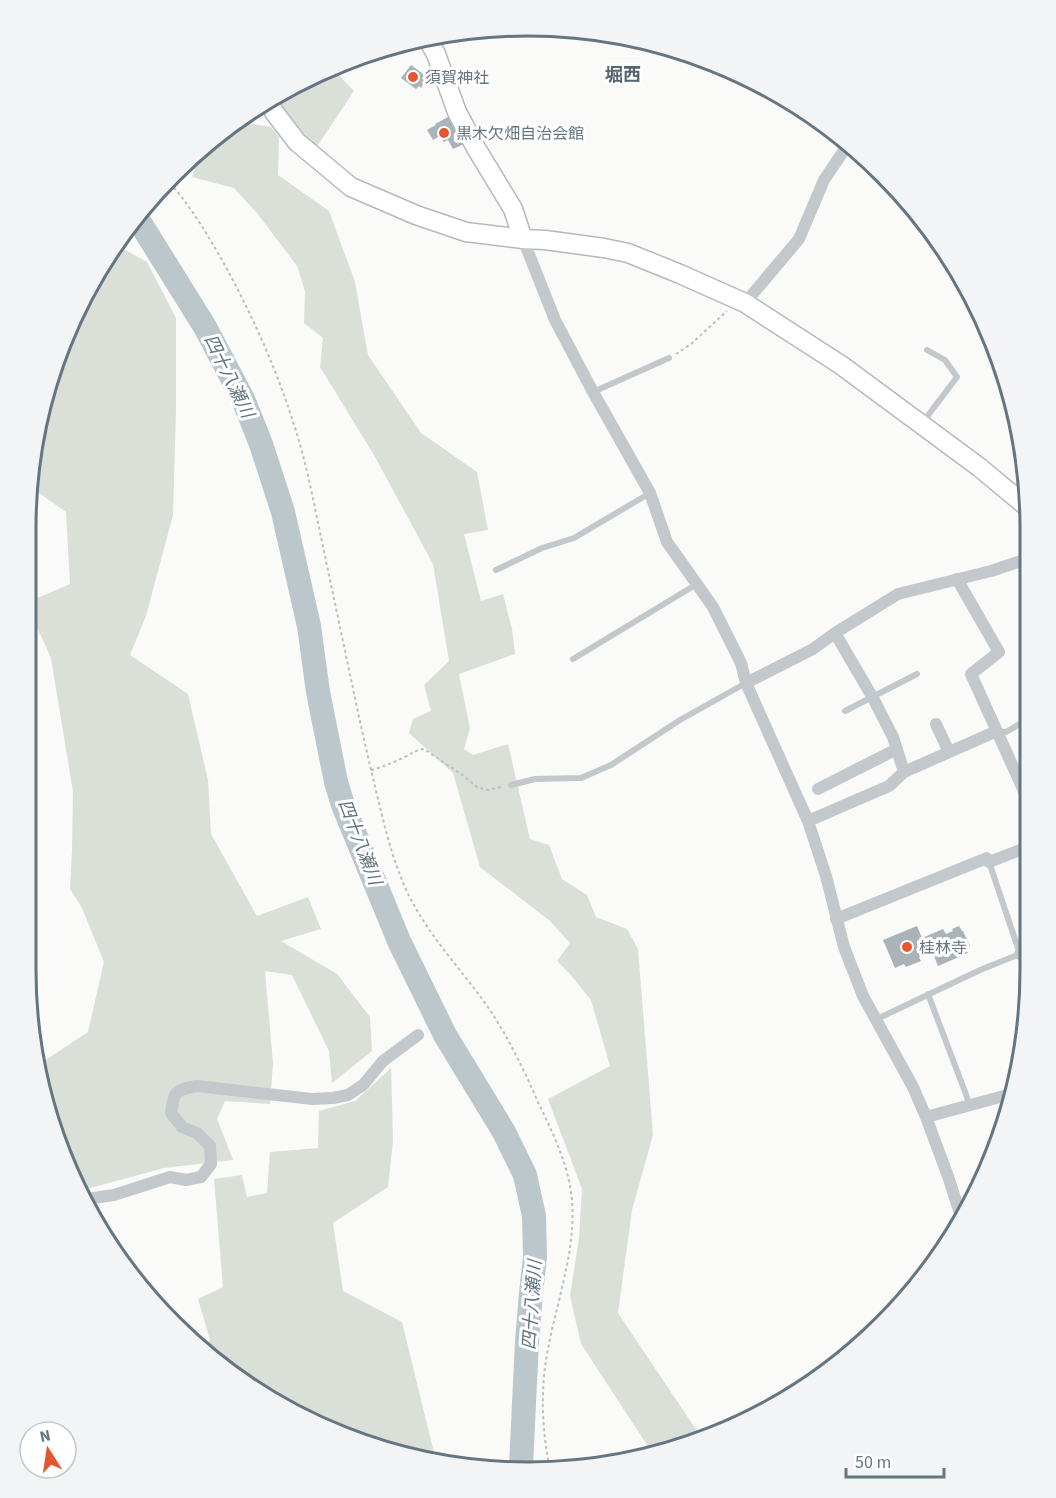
<svg xmlns="http://www.w3.org/2000/svg" width="1056" height="1498" viewBox="0 0 1056 1498" font-family="'Source Sans 3','Noto Sans JP',sans-serif">
  <style>
    .green { fill: #dadfd7 }
    .lines { fill: none; stroke-linecap: round; stroke-linejoin: round }
    .river { stroke: #bbc7cb; stroke-width: 24 }
    .building { fill: #aab3b9 }
    .secondary-casing { stroke: #b3babf; stroke-width: 21 }
    .path { stroke: #bbbfc2; stroke-width: 2; stroke-dasharray: 3 3; stroke-linecap: butt }
    .lane { stroke: #c3c8cc; stroke-width: 6 }
    .street { stroke: #c3c8cc; stroke-width: 12 }
    .secondary { stroke: #fff; stroke-width: 18 }
    .poi-dot { fill: #e4572e; stroke: #fff; stroke-width: 2 }
    .labels { text-anchor: middle; stroke-width: 6; stroke-linejoin: round; paint-order: stroke }
    .poi-label { font-size: 16px; fill: #657683; stroke: #fff; text-anchor: start }
    .neighbourhood-label { font-size: 18px; font-weight: bold; fill: #57646e; stroke: #fff }
    .water-label { font-size: 18px; font-style: italic; fill: #60757c; stroke: #fff }
    .rim { fill: none; stroke: #657683; stroke-width: 3 }
  </style>
  <rect width="100%" height="100%" fill="#fafaf8"/>
  <path class="green" d="M332 68 354 91 316 148 280 104 277 93Z
    M241 122 271 127 279 137 278 175 329 211 355 282 368 355 421 433 477 472 488 530 464 534 481 601 503 594 512 629 515 654 459 674 470 728 464 749 473 755 508 744 530 839 549 845 562 879 587 895 596 917 627 929 638 949 653 1135 632 1210 618 1313 701 1437 653 1454 581 1344 570 1296 579 1238 582 1189 548 1099 610 1066 591 1000 570 974 557 961 570 943 550 921 480 867 453 773 409 733 413 719 431 711 424 685 449 661 433 564 374 455 320 367 323 338 304 323 305 291 297 266 257 213 234 188 192 177 201 149Z
    M118 246 147 262 176 318V409L173 515 146 616 130 655 188 694 208 780 211 834 257 916 308 897 321 929 281 941 337 974 370 1017 372 1051 332 1083 329 1051 292 975 265 971 273 1063 270 1104 225 1101 217 1119 233 1160 164 1168 83 1190 43 1100 38 1065 88 1032 104 962 82 908 70 889 72 851 73 792 51 658 26 603 70 584 66 512 39 493 40 457 35 429 93 276Z
    M391 1068 393 1141 388 1187 333 1223 343 1291 402 1322 436 1461 335 1434 195 1345 202 1349 210 1340 198 1299 223 1287 214 1179 242 1175 247 1197 267 1193 270 1152 318 1148 319 1111 355 1101Z"/>
  <g class="lines">
    <path class="river" d="M139 221 205 327 243 399 261 444 283 512 309 626 318 692 336 782 343 805 399 941 445 1035 504 1132 525 1175 534 1216 535 1257 531 1293 527 1341 521 1466"/>
  </g>
  <path class="building" d="M411 65 426 76 423 79 425 81 421 88 419 86 416 89 401 78Z
    M450 116 464 144 453 149 448 140 444 142 440 136 433 140 427 130 436 125 435 124Z
    M917 926 922 938 943 929 946 934 953 931 952 929 959 926 962 931H963L970 946 966 948 968 953 938 966 930 946 925 948 927 954 919 957 921 961 906 967 904 964 895 968 883 940Z"/>
  <g class="lines">
    <g class="secondary-casing">
      <path id="secondary" d="M427 38 436 54 457 112 476 148 513 209 523 239
        M268 99 274 112 297 142 351 187 416 215 466 232 523 239 545 240 604 248 628 253 680 274 745 303 841 365 979 467 1026 506"/>
    </g>
    <path class="path" d="M170 183C193 209 210 239 227 269 254 319 278 373 295 428 307 465 314 504 322 542 333 594 344 646 355 698 362 732 370 765 378 799 385 828 392 857 404 885 424 932 461 968 490 1010 509 1039 524 1070 538 1102 551 1129 564 1156 570 1185 580 1240 558 1295 548 1349 540 1388 542 1427 549 1465
      M676 354 691 344 727 311
      M371 770C383 767 394 762 405 757 412 753 416 750 424 749L464 776 477 787 488 790 501 787"/>
    <path class="lane" d="M593 392 669 358
      M923 422 957 377 945 360 927 350
      M496 570 542 548 574 538 650 493
      M573 659 697 584
      M845 711 917 674
      M997 731 1006 732 1028 719
      M511 785 535 779 581 778 611 765 680 720 746 683
      M928 994 970 1105
      M877 1019 980 970 1020 954 989 862"/>
    <path class="street" d="M523 239 555 320 593 392 650 493 667 542 713 607 741 663 746 683 808 821 826 876 844 947 863 996 913 1087 926 1117 949 1179 962 1220
      M745 303 799 239 824 180 849 143
      M1015 496 1026 479
      M957 579 999 652 971 674 1028 800
      M835 633 873 698 893 737 904 772
      M746 683 813 649 835 633 898 594 991 571 1027 559
      M936 724 949 752
      M818 789 897 749
      M808 821 889 786 904 772 997 731
      M836 919 987 858 989 862 1028 847
      M1020 954 1029 951
      M926 1117 1015 1093
      M87 1199 114 1195 170 1177 186 1180 201 1177 211 1164 210 1146 197 1133 182 1127 171 1113C174 1091 175 1090 197 1086L312 1099 333 1098 348 1095 363 1085 383 1061 418 1035"/>
    <use href="#secondary" class="secondary"/>
  </g>
  <g class="poi-dot">
    <circle cx="413" cy="77" r="6"/>
    <circle cx="444" cy="133" r="6"/>
    <circle cx="907" cy="947" r="6"/>
  </g>
  <g class="labels">
    <g class="poi-label">
      <text x="425" y="83">須賀神社</text>
      <text x="456" y="139">黒木欠畑自治会館</text>
      <text x="919" y="953">桂林寺</text>
    </g>
    <g class="neighbourhood-label">
      <text x="623" y="81">堀西</text>
    </g>
    <g class="water-label">
      <text transform="translate(229 376) rotate(64)" y="6">四十八瀬川</text>
      <text transform="translate(360 842) rotate(69)" y="6">四十八瀬川</text>
      <text transform="translate(532 1305) rotate(-86)" y="6">四十八瀬川</text>
    </g>
  </g>
  <path d="M0 0H1056V1498H0ZM528 36H528A492 492 0 0 1 1020 528V970A492 492 0 0 1 528 1462H528A492 492 0 0 1 36 970V528A492 492 0 0 1 528 36Z" fill="#f3f4f5" fill-rule="evenodd"/>
  <path class="rim" d="M528 36H528A492 492 0 0 1 1020 528V970A492 492 0 0 1 528 1462H528A492 492 0 0 1 36 970V528A492 492 0 0 1 528 36Z"/>
  <g transform="translate(48 1450) rotate(348)"><circle r="28" fill="#ffffff" stroke="#c1c8cd" stroke-width="1.5"/>
  <path d="M0-4.5L10 22L0 15L-10 22Z" fill="#e4572e"/>
  <text y="-9" font-size="16" font-weight="bold" text-anchor="middle" fill="#657683">N</text>
  </g>
  <path d="M846 1468v9h98v-9" fill="none" stroke="#657683" stroke-width="3"/>
  <text x="855" y="1468" font-size="18" fill="#657683" stroke="#ffffff" stroke-width="4.5" paint-order="stroke">50 m</text>
</svg>
